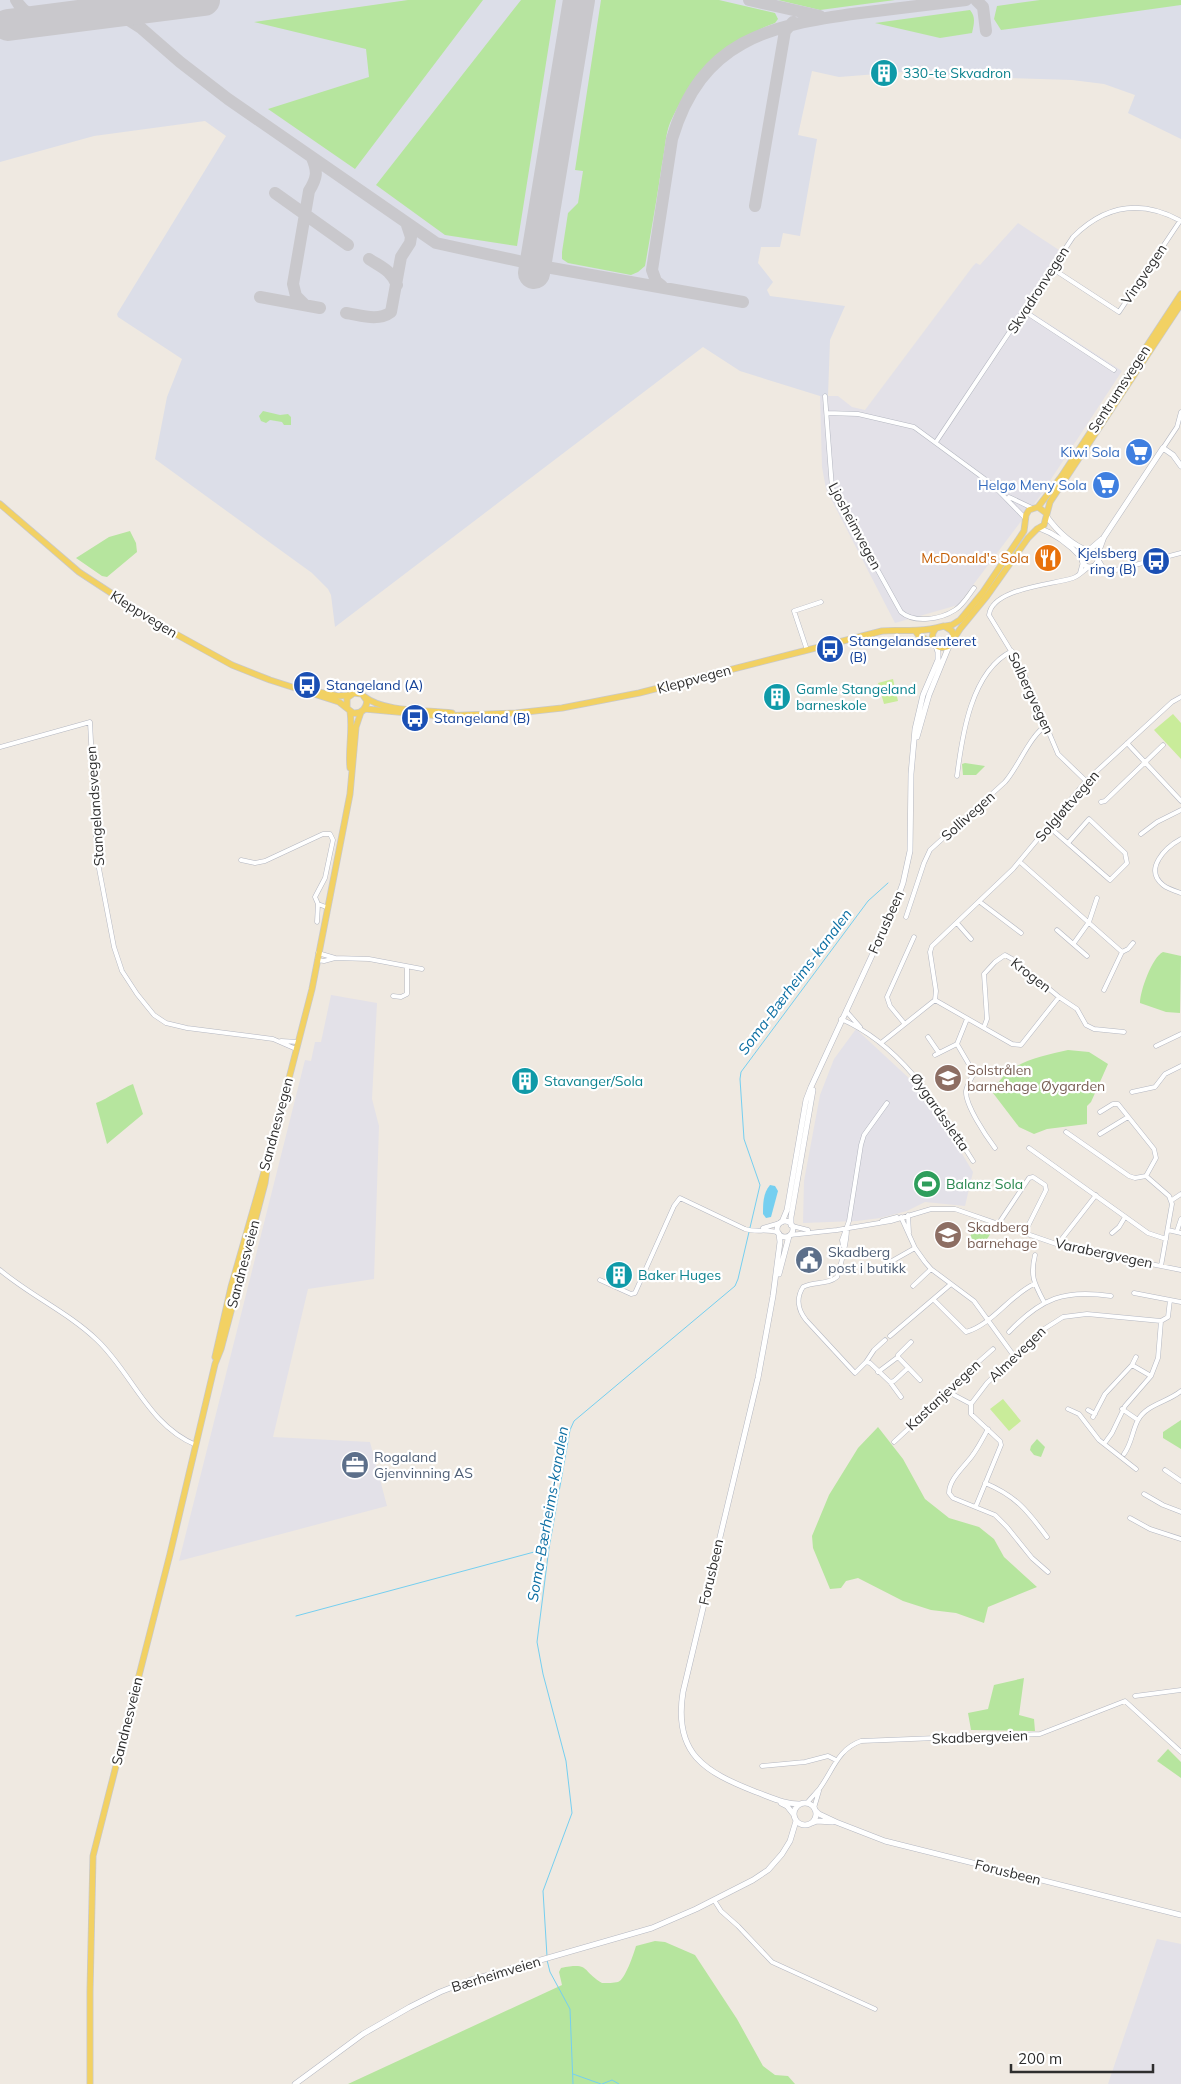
<svg xmlns="http://www.w3.org/2000/svg" width="1181" height="2084" viewBox="0 0 1181 2084" font-family="Mulish,sans-serif">
  <style>
    .industrial { fill: #e3e1e8 }
    .airport { fill: #dcdee8 }
    .green { fill: #b6e59e }
    .pitch { fill: #c9ec9a }
    .water { fill: #75cff0 }
    .lines { fill: none; stroke-linecap: round; stroke-linejoin: round }
    .stream { stroke: #75cff0; stroke-width: 1 }
    .taxiway { stroke: #c9c8cc; stroke-width: 12 }
    .runway { stroke: #c9c8cc; stroke-width: 32 }
    .street-casing { stroke: #b4b7c1; stroke-width: 5 }
    .secondary-casing { stroke: #b4b7c1; stroke-width: 6 }
    .primary-casing { stroke: #c9c9c9; stroke-width: 7 }
    .street { stroke: #fff; stroke-width: 4 }
    .secondary { stroke: #fff; stroke-width: 5 }
    .primary { stroke: #f2d163; stroke-width: 5.5 }
    .labels { text-anchor: middle; stroke-width: 4.5; stroke-linejoin: round; paint-order: stroke }
    .culture-label { font-size: 14px; fill: #0d838f; stroke: #fff; text-anchor: start }
    .street-label { font-size: 14px; fill: #2e2e2e; stroke: #fff }
    .shop-label { font-size: 14px; fill: #366cbe; stroke: #fff; text-anchor: end }
    .transit-label { font-size: 14px; fill: #164399; stroke: #fff; text-anchor: start }
    .food-label { font-size: 14px; fill: #c56008; stroke: #fff; text-anchor: end }
    .education-label { font-size: 14px; fill: #785e54; stroke: #fff; text-anchor: start }
    .leisure-label { font-size: 14px; fill: #27864d; stroke: #fff; text-anchor: start }
    .service-label { font-size: 14px; fill: #4e5e75; stroke: #fff; text-anchor: start }
    .water-label { font-size: 15px; font-style: italic; fill: #0d6fa3; stroke: #fff }
  </style>
  <rect width="100%" height="100%" fill="#efe9e1"/>
  <path class="industrial" d="M1018 223 1062 252 1029 311 1122 371 1040 496 958 605 895 623 826 489 822 467 820 396H838L852 407 865 410 973 266 976 263 980 265Z
    M331 995 377 1003 372 1099 379 1126 374 1279 308 1289 273 1437 370 1442 387 1506 179 1561 305 1060 311 1061 315 1042H321Z
    M856 1029 912 1081 944 1124 973 1172 965 1206 925 1202 907 1211 880 1218 857 1221 803 1223 804 1181 820 1095 834 1059Z
    M1157 1939 1181 1944V2084H1108Z"/>
  <path class="airport" d="M0 0H1181V139L1128 113 1135 95 1104 84 1072 80 1008 78 967 80 928 70 839 77 812 71 798 135 817 139 800 236 783 233 780 247H761L758 263 773 282 767 290 770 296 845 306 830 340 828 396H820L740 371 703 347 335 627 331 595 328 589 312 573 155 459 167 397 182 359 118 317 117 314 226 136 205 121 94 136 0 162Z"/>
  <path class="green" d="M408 0H483L355 169 268 109 369 77 366 49 254 22Z
    M521 0H556L517 246 445 235 376 185Z
    M601 0H719L775 13 778 19 775 23C726 41 691 75 670 123 665 135 665 151 662 164 657 198 651 232 645 266L638 272 631 275 568 263 562 259V252L568 213 578 203 583 171 575 170Z
    M778 0H895L820 10Z
    M1040 0H1181V5L1001 30 994 19 997 6Z
    M970 10C976 17 974 24 972 33L940 38 875 23Z
    M263 411 280 415 288 414 291 417V425H284L282 422 270 420 266 423 261 421 259 416Z
    M130 531 136 543 137 552 107 577 102 576 76 558 109 537Z
    M965 763 985 766 976 775H963L962 764Z
    M1163 952 1181 956 1180 1013 1166 1012 1140 1003C1140 991 1152 957 1163 952Z
    M1068 1050 1089 1052 1108 1064 1091 1102 1087 1106V1124L1047 1129 1034 1134 1019 1127 993 1093C1005 1062 1039 1057 1068 1050Z
    M133 1084 143 1114 107 1144 96 1103C109 1098 120 1089 133 1084Z
    M974 1227 991 1233 985 1242 981 1239 977 1241 974 1246 967 1245Z
    M1181 1420V1449L1163 1438V1432Z
    M878 1427 903 1459 925 1499 949 1518 979 1527 994 1539 1004 1557 1037 1587 988 1607 984 1623 956 1613 931 1610 903 1601 858 1578 846 1581 841 1588 830 1589 813 1548 812 1536 829 1495 858 1448Z
    M1037 1439 1045 1447 1041 1457 1034 1455 1030 1450 1031 1446Z
    M1024 1678 1019 1715 1034 1719 1035 1731 971 1730 968 1713 988 1709 994 1685Z
    M1168 1749 1181 1762V1778L1157 1761Z
    M655 1941 665 1942 695 1955 737 2019 763 2066 775 2075 788 2076 795 2084H348L562 1985 559 1972 561 1968C591 1962 581 1971 602 1983 607 1983 614 1983 618 1982 625 1980 634 1953 636 1946Z"/>
  <path class="pitch" d="M893 679 898 701 884 704 878 683Z
    M1173 714 1181 723V759L1154 730Z
    M1003 1399 1021 1421 1009 1431 990 1409Z"/>
  <path class="water" d="M770 1185 775 1186 778 1191 771 1217 766 1218 763 1214C763 1204 763 1193 770 1185Z"/>
  <g class="lines">
    <path class="stream" d="M296 1616 549 1548
      M547 1956 543 1891 572 1813 566 1761 543 1674 537 1642 549 1548 570 1430 574 1421 735 1286 738 1279 760 1185 744 1139 740 1079 741 1072 868 901 888 883
      M547 1960 550 1972 570 2009 573 2084
      M573 2074 601 2084
      M602 2084 612 2080 619 2084"/>
    <path class="taxiway" d="M16 0C23 13 34 17 48 20
      M107 0 116 12 141 28 180 62 228 99 436 243 546 267 743 302
      M749 0 820 16
      M976 0 983 7 986 31
      M275 193 348 245
      M755 206 785 31 793 22
      M538 248 540 259 546 267
      M369 259C381 267 391 270 397 285
      M662 286 656 281 652 270 672 139C701 40 769 25 860 13 895 9 931 4 966 0
      M260 297 320 308
      M305 305 296 296 293 284 309 191C317 178 318 172 312 158
      M346 313C360 315 378 322 391 312L401 257 410 243 411 237 407 225"/>
    <path class="runway" d="M8 25 204 0
      M534 273 579 0"/>
    <g class="street-casing">
      <path id="street" d="M1053 269 1119 312 1180 221
        M1024 311 1114 370
        M825 396 832 488 901 612C915 624 941 619 955 610 963 605 968 596 974 588
        M827 413 858 414 914 427 993 485 1025 518
        M936 442 1073 237C1105 205 1141 199 1181 221
        M1163 448 1177 427 1181 412
        M1009 497 1032 508
        M1098 559 1104 569
        M1093 566 1112 571 1181 553
        M1080 573 1083 562
        M807 650 794 611 821 602
        M1127 743 1181 801
        M0 747 90 722 97 858 114 947 122 971 137 994 154 1015 166 1023 187 1028 273 1039 296 1049
        M957 776C962 736 971 671 1012 651
        M1086 781 1058 754 1022 669 989 615C992 588 1052 585 1073 578 1079 576 1084 570 1089 567
        M1101 802 1105 801 1163 745
        M1048 826 1110 880 1127 863 1125 853 1089 819 1068 843
        M1141 834 1157 822 1181 810
        M1181 839C1166 847 1143 869 1163 885 1168 889 1175 891 1181 893
        M241 860 255 863 265 861 323 834H330L333 840 325 878 315 897 318 904 326 907
        M1020 862 1122 952
        M980 902 1021 933
        M906 917 924 863 930 850 1005 782C1019 766 1030 735 1047 725
        M317 922 318 904
        M957 923 971 939
        M1057 930 1087 956
        M1074 943 1089 922 1097 898
        M318 953 335 958
        M317 960 324 961 335 958 369 959 422 969
        M1104 990 1122 952 1128 949 1133 943
        M393 996 401 997 407 994V967
        M935 1000 1012 1044 1021 1045 1059 997
        M846 1011 860 1027
        M841 1019C903 1046 938 1106 973 1161
        M967 1019 957 1044 974 1073C971 1079 967 1085 966 1091 965 1105 986 1136 995 1148
        M904 1023 890 1006 887 997 914 937
        M984 1027 987 1019 984 974 995 962 1005 955 1014 960 1059 997 1077 1009 1086 1025 1094 1029 1124 1032
        M928 1037 939 1053
        M281 1041 298 1042
        M881 1043 935 1000 936 991 930 952 932 946 1013 869 1086 781 1172 702 1181 697
        M1156 1046 1181 1034
        M935 1055 957 1044
        M1132 1092 1155 1087 1165 1074 1181 1066
        M1100 1112 1113 1104H1118L1154 1149 1156 1158 1146 1176 1169 1196 1172 1204 1161 1266
        M1066 1132 1129 1176 1135 1178 1146 1176
        M1100 1134 1128 1117
        M1029 1148 1148 1233 1166 1239
        M1172 1200 1181 1194
        M908 1215 909 1233
        M901 1217 915 1248 925 1262 931 1269 974 1301 1014 1356
        M882 1221 897 1217
        M999 1223 1029 1178 1033 1177 1045 1185 1046 1190 1027 1228
        M792 1226 808 1230
        M763 1228 780 1223
        M847 1229C847 1241 841 1265 837 1277 828 1285 814 1281 803 1287 796 1298 798 1310 806 1320L855 1373 866 1362 870 1363 890 1382 901 1397
        M1168 1230 1181 1233
        M1177 1231 1181 1219
        M1112 1233 1119 1227 1125 1217
        M790 1235 837 1230 891 1221 931 1209H955L1065 1247 1181 1270
        M1061 1240 1096 1195
        M843 1246 842 1240 849 1221 861 1145 864 1135 887 1103
        M1035 1255C1030 1276 1034 1283 1044 1302
        M885 1265 915 1248
        M0 1270C31 1296 69 1313 97 1340 132 1373 148 1425 196 1445
        M600 1280 631 1294 635 1293 674 1206 680 1198 745 1229C757 1233 767 1228 779 1233
        M913 1286 931 1269
        M1134 1293 1181 1302
        M934 1300 966 1332C993 1324 1009 1296 1034 1284
        M1161 1321 1168 1317 1170 1300
        M1009 1332C1041 1298 1065 1289 1111 1296
        M890 1336 951 1284
        M898 1357 920 1380
        M866 1362 874 1350 885 1340
        M1132 1365 1136 1357
        M878 1372 898 1357V1355L911 1342
        M890 1382 894 1381 908 1368
        M952 1390 954 1395 971 1404V1414L1000 1441 1001 1445 976 1506
        M971 1404 987 1383 1041 1331 1063 1317 1087 1314 1161 1321
        M1068 1409 1079 1414 1099 1440 1136 1469
        M1122 1409 1138 1420
        M1088 1410 1095 1414
        M1093 1417 1105 1394 1132 1365 1151 1376
        M988 1429C983 1438 978 1448 972 1456 964 1467 949 1479 949 1493L953 1498 995 1515 1007 1527 1032 1558 1048 1572
        M894 1442 948 1392 952 1390 959 1379 993 1349
        M1104 1444 1112 1433 1125 1406 1151 1376 1158 1358 1161 1321
        M1124 1454C1132 1443 1132 1431 1138 1420 1147 1404 1168 1402 1181 1391
        M1165 1470 1181 1481
        M985 1483C1016 1496 1027 1510 1047 1537
        M1144 1494 1163 1505 1181 1512
        M1130 1518 1150 1529 1181 1539
        M1135 1696 1181 1690
        M762 1766 805 1762 828 1756 836 1760
        M807 1803C811 1798 816 1793 820 1788 833 1770 838 1749 861 1741L1040 1734 1125 1701 1181 1752
        M814 1808 819 1791
        M714 1900 721 1911 738 1926 772 1962 875 2009"/>
    </g>
    <g class="secondary-casing">
      <path id="secondary" d="M1047 517C1058 532 1071 544 1088 551
        M1039 528C1056 534 1070 545 1082 558
        M1088 551 1102 539
        M1082 559a8 8 0 1 1 16 0a8 8 0 1 1-16 0Z
        M1097 556 1104 537 1163 448 1173 455 1181 466
        M917 737 929 695 949 646
        M777 1229a8 8 0 1 1 16 0a8 8 0 1 1-16 0Z
        M782 1222 787 1210 806 1100 811 1087 894 908 903 883 910 851 911 774 915 729 923 695 938 660V652L936 646
        M791 1225V1217L813 1090
        M779 1234 780 1242 773 1296 758 1378 683 1692C673 1754 705 1772 756 1792 770 1797 786 1805 801 1804
        M779 1274 789 1236
        M794 1814a11 11 0 1 1 22 0a11 11 0 1 1-22 0Z
        M781 1803 787 1806 794 1815
        M815 1810 819 1814 836 1822 885 1841 1181 1915
        M812 1823 817 1821 833 1822
        M295 2084 363 2034 410 2007 440 1992 471 1980 652 1928 696 1909 753 1880 768 1870 782 1854 790 1841 796 1821"/>
    </g>
    <g class="primary-casing">
      <path id="primary" d="M0 504 79 572 163 627 232 665 270 680 339 702 353 713C362 714 366 709 367 701L362 694 354 693 347 698V707
        M1038 507 1061 477 1181 294
        M946 626 952 625 960 620 983 592 1024 531 1026 515 1029 510 1038 507 1046 513
        M916 632 919 636 933 643
        M954 638 952 631 944 626 936 628C927 639 936 652 949 646L960 629 987 596 1028 538 1037 529 1044 525 1050 502 1181 304
        M318 692 338 696 350 695
        M365 697C383 712 428 710 452 713
        M365 709 441 716 516 713 562 708 639 693 882 631C900 629 917 633 936 628
        M350 711C353 730 348 749 350 768
        M267 1164 312 989 350 794 356 727 361 712
        M215 1357 231 1287 264 1172
        M90 2084V1991L93 1856 170 1554 215 1364 221 1349 265 1183 268 1162"/>
    </g>
    <use href="#street" class="street"/>
    <use href="#secondary" class="secondary"/>
    <use href="#primary" class="primary"/>
  </g>
  <defs>
    <g id="building-disc" transform="scale(1.4375)"><circle r="9.5" fill="#0f9aa8" stroke="#fff"/><path d="M-4-6H4V6H1V3H-1V6H-4ZM-2.5-4.3h1.7v1.8h-1.7ZM.8-4.3h1.7v1.8H.8ZM-2.5-1h1.7V.8h-1.7ZM.8-1h1.7V.8H.8Z" fill="#fff"/></g>
    <g id="supermarket-disc" transform="scale(1.4375)"><circle r="9.5" fill="#3f7fe0" stroke="#fff"/><path d="M-6-5.5h2.5l.6 2H6L4.5 2H-2.5L-4.4-4H-6ZM-1.5 3.2a1.3 1.3 0 1 0 .1 0ZM3 3.2a1.3 1.3 0 1 0 .1 0Z" fill="#fff"/></g>
    <g id="restaurant-disc" transform="scale(1.4375)"><circle r="9.5" fill="#e8710a" stroke="#fff"/><path d="M-5-6h1v4h1v-4h1v4h1v-4h1v5L-1.5 .5V6h-2V.5L-5-1ZM5-6V6H3V1.5H1.5Q1.5-4 5-6Z" fill="#fff"/></g>
    <g id="bus-disc" transform="scale(1.4375)"><circle r="9.5" fill="#1a4fb4" stroke="#fff"/><path d="M-5-6H5V4H4V6H2V4H-2V6H-4V4H-5ZM-3.5-4V0h7V-4ZM-3.5 1.2v1.5H-2V1.2ZM2 1.2v1.5H3.5V1.2Z" fill="#fff"/></g>
    <g id="school-disc" transform="scale(1.4375)"><circle r="9.5" fill="#8d6e63" stroke="#fff"/><path d="M0-5L7-2L0 1L-7-2ZM-4 1L0 2.5L4 1V4Q0 6-4 4Z" fill="#fff"/></g>
    <g id="stadium-disc" transform="scale(1.4375)"><circle r="9.5" fill="#2e9e5b" stroke="#fff"/><path d="M0-5a6.5 5 0 1 0 0 10a6.5 5 0 1 0 0-10ZM-3.5-1.8h7v3.6h-7Z" fill="#fff"/></g>
    <g id="civic-disc" transform="scale(1.4375)"><circle r="9.5" fill="#5c6f8a" stroke="#fff"/><path d="M-.6-6.5H3V-4.5H.6V-3L4-1V1h2V6H-6V1h2V-1L-.6-3ZM-1.2 2.5V6h2.4V2.5Z" fill="#fff"/></g>
    <g id="office-disc" transform="scale(1.4375)"><circle r="9.5" fill="#5c6f8a" stroke="#fff"/><path d="M-6-3h4V-5.5h4V-3h4V5H-6ZM-1-4.5V-3h2v-1.5ZM-6 0V1H6V0Z" fill="#fff"/></g>
  </defs>
  <g fill-rule="evenodd">
    <use href="#building-disc" x="884" y="73"/>
    <use href="#supermarket-disc" x="1139" y="452"/>
    <use href="#supermarket-disc" x="1106" y="485"/>
    <use href="#restaurant-disc" x="1048" y="558"/>
    <use href="#bus-disc" x="1156" y="561"/>
    <use href="#bus-disc" x="830" y="649"/>
    <use href="#bus-disc" x="307" y="685"/>
    <use href="#building-disc" x="777" y="697"/>
    <use href="#bus-disc" x="415" y="718"/>
    <use href="#school-disc" x="948" y="1078"/>
    <use href="#building-disc" x="525" y="1081"/>
    <use href="#stadium-disc" x="927" y="1184"/>
    <use href="#school-disc" x="948" y="1235"/>
    <use href="#civic-disc" x="809" y="1260"/>
    <use href="#building-disc" x="619" y="1275"/>
    <use href="#office-disc" x="355" y="1465"/>
  </g>
  <g class="labels">
    <g class="culture-label">
      <text x="903" y="78">330-te Skvadron</text>
      <text x="796" y="694">Gamle Stangeland<tspan x="796" dy="16">barneskole</tspan></text>
      <text x="544" y="1086">Stavanger/Sola</text>
      <text x="638" y="1280">Baker Huges</text>
    </g>
    <g class="street-label">
      <text transform="translate(1144 274) rotate(-56)" y="5">Vingvegen</text>
      <text transform="translate(1038 290) rotate(-57)" y="5">Skvadronvegen</text>
      <text transform="translate(1119 389) rotate(-57)" y="5">Sentrumsvegen</text>
      <text transform="translate(855 526) rotate(62)" y="5">Ljosheimvegen</text>
      <text transform="translate(144 614) rotate(32)" y="5">Kleppvegen</text>
      <text transform="translate(694 679) rotate(-15)" y="5">Kleppvegen</text>
      <text transform="translate(1031 693) rotate(65)" y="5">Solbergvegen</text>
      <text transform="translate(95 806) rotate(-94)" y="5">Stangelandsvegen</text>
      <text transform="translate(1067 806) rotate(-49)" y="5">Solgløttvegen</text>
      <text transform="translate(968 816) rotate(-42)" y="5">Sollivegen</text>
      <text transform="translate(886 922) rotate(-66)" y="5">Forusbeen</text>
      <text transform="translate(1031 975) rotate(38)" y="5">Krogen</text>
      <text transform="translate(940 1112) rotate(55)" y="5">Øygardssletta</text>
      <text transform="translate(276 1124) rotate(-75)" y="5">Sandnesvegen</text>
      <text transform="translate(1104 1253) rotate(12)" y="5">Varabergvegen</text>
      <text transform="translate(243 1264) rotate(-75)" y="5">Sandnesveien</text>
      <text transform="translate(1017 1354) rotate(-44)" y="5">Almevegen</text>
      <text transform="translate(943 1395) rotate(-43)" y="5">Kastanjevegen</text>
      <text transform="translate(711 1572) rotate(-77)" y="5">Forusbeen</text>
      <text transform="translate(127 1721) rotate(-76)" y="5">Sandnesveien</text>
      <text transform="translate(980 1737) rotate(-2)" y="5">Skadbergveien</text>
      <text transform="translate(1008 1872) rotate(14)" y="5">Forusbeen</text>
      <text transform="translate(496 1974) rotate(-17)" y="5">Bærheimveien</text>
    </g>
    <g class="shop-label">
      <text x="1120" y="457">Kiwi Sola</text>
      <text x="1087" y="490">Helgø Meny Sola</text>
    </g>
    <g class="transit-label">
      <text x="1137" y="558" text-anchor="end">Kjelsberg<tspan x="1137" dy="16">ring (B)</tspan></text>
      <text x="849" y="646">Stangelandsenteret<tspan x="849" dy="16">(B)</tspan></text>
      <text x="326" y="690">Stangeland (A)</text>
      <text x="434" y="723">Stangeland (B)</text>
    </g>
    <g class="food-label">
      <text x="1029" y="563">McDonald's Sola</text>
    </g>
    <g class="education-label">
      <text x="967" y="1075">Solstrålen<tspan x="967" dy="16">barnehage Øygarden</tspan></text>
      <text x="967" y="1232">Skadberg<tspan x="967" dy="16">barnehage</tspan></text>
    </g>
    <g class="leisure-label">
      <text x="946" y="1189">Balanz Sola</text>
    </g>
    <g class="service-label">
      <text x="828" y="1257">Skadberg<tspan x="828" dy="16">post i butikk</tspan></text>
      <text x="374" y="1462">Rogaland<tspan x="374" dy="16">Gjenvinning AS</tspan></text>
    </g>
    <g class="water-label">
      <text transform="translate(795 982) rotate(-53)" y="5">Soma-Bærheims-kanalen</text>
      <text transform="translate(548 1514) rotate(-80)" y="5">Soma-Bærheims-kanalen</text>
    </g>
  </g>
  <path d="M1011 2064v8h142v-8" fill="none" stroke="#2e2e2e" stroke-width="2.5"/>
  <text x="1018" y="2064" font-size="15" fill="#2e2e2e" stroke="#ffffff" stroke-width="4" paint-order="stroke">200 m</text>
</svg>
